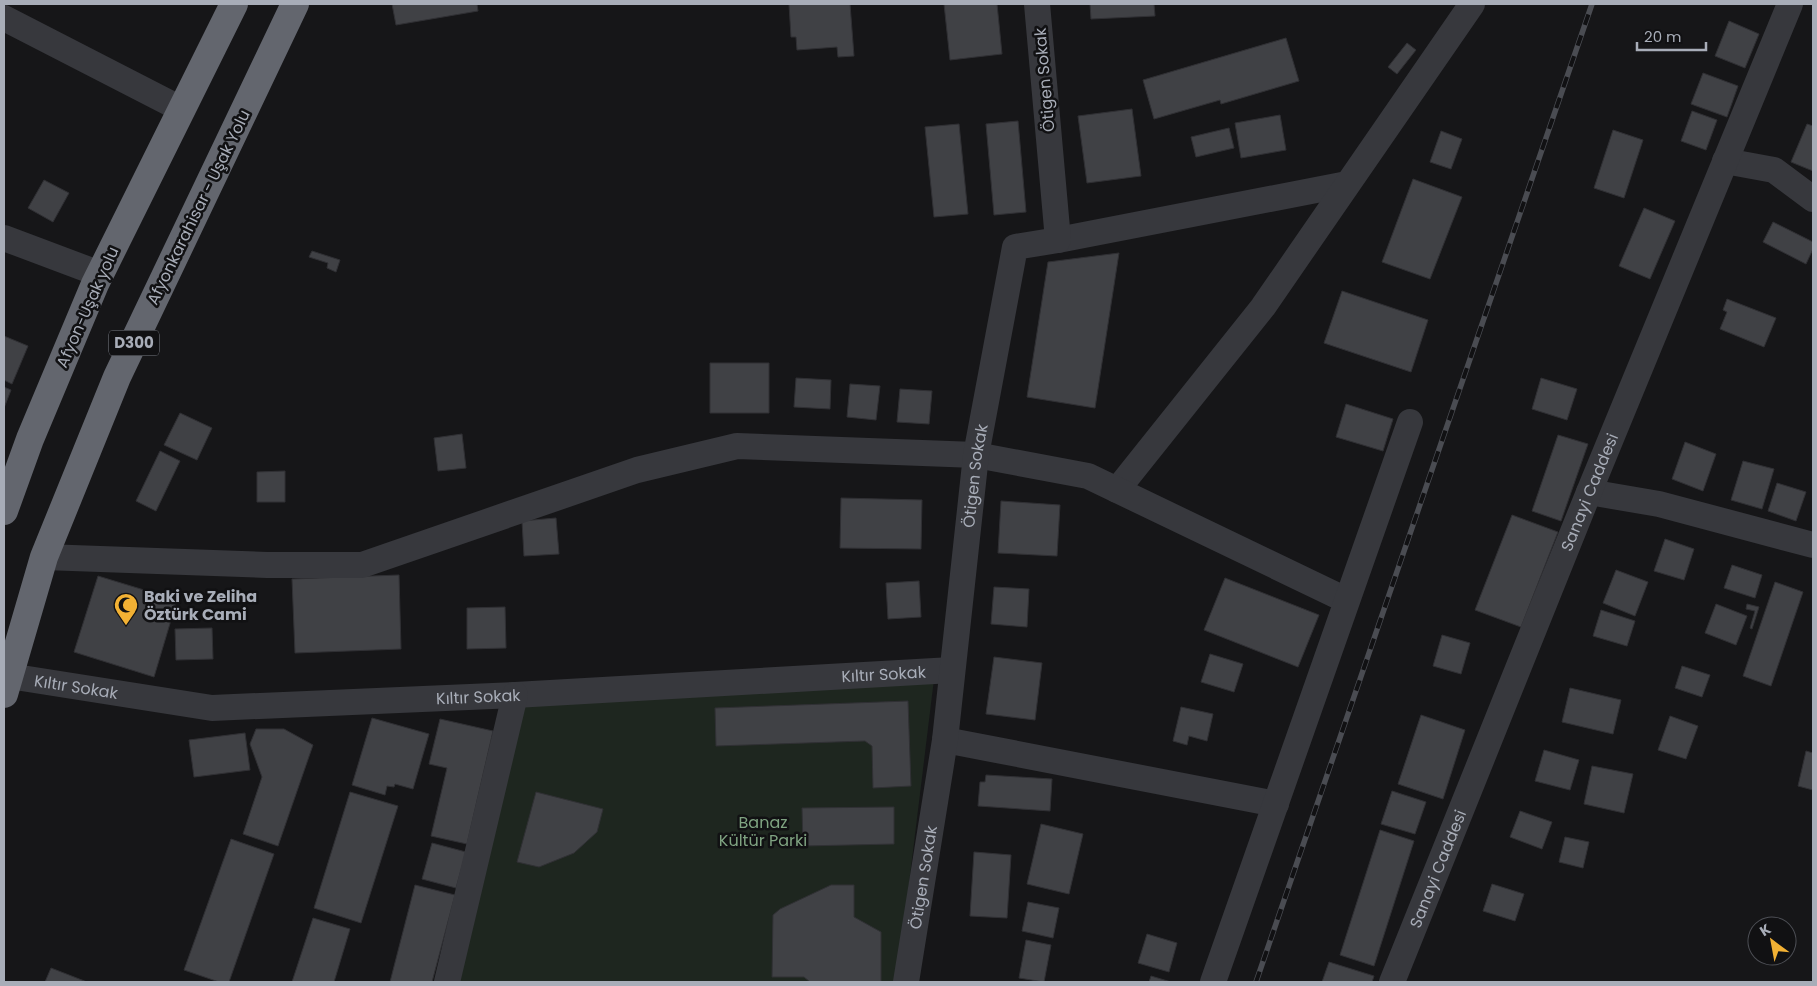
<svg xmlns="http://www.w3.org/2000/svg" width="1817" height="986" viewBox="0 0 1817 986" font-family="Poppins,sans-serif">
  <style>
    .green { fill: #1e261f }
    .building { fill: #404145; stroke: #303034 }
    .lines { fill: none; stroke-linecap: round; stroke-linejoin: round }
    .street { stroke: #37383d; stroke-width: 26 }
    .highway { stroke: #63666e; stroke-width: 28 }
    .rail-casing { stroke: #4a4c52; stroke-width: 5.5 }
    .rail { stroke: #111113; stroke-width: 4; stroke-dasharray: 11; stroke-linecap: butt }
    .labels { text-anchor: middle; stroke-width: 5; stroke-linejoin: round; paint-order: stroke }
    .shield { fill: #111113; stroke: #7b7e86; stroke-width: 1 }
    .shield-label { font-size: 15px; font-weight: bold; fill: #a8adb8 }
    .street-label { font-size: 16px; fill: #a8adb8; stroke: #111113 }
    .poi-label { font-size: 16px; font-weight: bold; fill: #a8adb8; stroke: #111113; text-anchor: start }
    .park-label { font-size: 16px; fill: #7fa381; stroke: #111113 }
  </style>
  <rect width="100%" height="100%" fill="#161618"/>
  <path class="green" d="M935 671 897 982H449L521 694Z"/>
  <path class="building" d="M392 4H477L478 11 396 25Z
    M789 4H850L854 56 838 57 837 47 797 50 796 37H791Z
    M944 4H997L1002 54 950 60Z
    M1090 4H1154L1155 16 1091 19Z
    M1729 21 1759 34 1745 68 1715 56Z
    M1286 38 1299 81 1221 104 1220 100 1154 119 1143 80Z
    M1407 43 1416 50 1397 74 1388 67Z
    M1703 73 1738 86 1727 117 1691 104Z
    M1132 109 1141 176 1087 183 1078 116Z
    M1692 111 1717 120 1706 150 1681 141Z
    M1280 115 1286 150 1241 158 1235 123Z
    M1018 121 1026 212 994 215 986 124Z
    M959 124 968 214 934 217 925 127Z
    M1807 124 1813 126V171L1791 162Z
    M1229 128 1234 148 1196 157 1191 137Z
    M1613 130 1643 140 1624 198 1594 188Z
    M1441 131 1462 139 1451 169 1430 162Z
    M1413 179 1462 197 1430 279 1382 262Z
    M44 180 69 193 53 222 28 208Z
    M1644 208 1675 221 1650 279 1619 266Z
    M1773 222 1813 242V249L1806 264 1763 242Z
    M312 251 340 260 336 272 327 268 328 263 309 257Z
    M1119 253 1095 408 1027 397 1048 262Z
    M1342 291 1428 320 1411 372 1324 343Z
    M1727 299 1776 318 1764 347 1720 329 1727 312 1723 310Z
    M4 336 28 346 12 384 4 380Z
    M710 363H769V413H710Z
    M796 378 831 380 830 409 794 407Z
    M1541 378 1577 389 1567 420 1532 409Z
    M850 384 880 386 876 420 847 417Z
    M4 387 11 390 4 408Z
    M900 389 932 391 929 424 897 422Z
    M1346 404 1393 419 1383 451 1336 437Z
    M180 413 212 428 197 460 164 445Z
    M462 434 466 468 438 471 434 438Z
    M1558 435 1588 444 1561 521 1532 511Z
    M1685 442 1716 454 1703 491 1672 479Z
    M160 451 180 461 156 511 136 501Z
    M1743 461 1774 469 1762 509 1731 500Z
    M285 471V502H257V472Z
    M1777 483 1806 492 1796 521 1768 511Z
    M841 498 922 500 921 549 840 548Z
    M1001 501 1060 505 1057 556 998 553Z
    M1512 515 1558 532 1521 627 1475 610Z
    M556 518 559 554 524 556 522 521Z
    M1665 539 1694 549 1684 580 1654 571Z
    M1732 565 1762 575 1755 598 1724 588Z
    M1616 570 1648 582 1635 616 1603 603Z
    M399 575 401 649 295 653 292 579Z
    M98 576 177 600 154 677 74 652Z
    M1225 578 1319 615 1298 667 1204 630Z
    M919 581 921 617 888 619 886 583Z
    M1775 582 1803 592 1771 686 1743 676Z
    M994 587 1029 589 1027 627 991 624Z
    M1716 604 1747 616 1736 645 1705 633Z
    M1747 604 1759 607 1752 629 1750 628 1755 611 1746 609Z
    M505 607 506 648 467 649V608Z
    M1601 610 1635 621 1627 646 1593 636Z
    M212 628 213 659 176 660 175 629Z
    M1442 635 1470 643 1461 674 1433 666Z
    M1210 654 1243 664 1234 692 1201 682Z
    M994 657 1042 663 1035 720 986 714Z
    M1682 666 1710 675 1702 697 1675 688Z
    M1570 688 1621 700 1613 734 1562 722Z
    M908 701 911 786 873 788 872 746 865 741 716 746 715 708Z
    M1181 707 1213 714 1207 741 1189 736 1187 745 1173 741Z
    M1421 715 1465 730 1443 799 1398 784Z
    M1670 716 1698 726 1686 759 1658 750Z
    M372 718 429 734 413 789 395 784 394 787 387 786 385 795 352 785Z
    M440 719 493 731 467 844 431 836 447 768 429 764Z
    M256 729H284L313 745 278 846 243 834 262 777 250 744Z
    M245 733 250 770 194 777 189 740Z
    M1544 750 1579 760 1570 790 1535 781Z
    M1806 751 1813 753V790L1798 786Z
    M1592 766 1633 774 1624 813 1584 804Z
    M986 775 1052 779 1050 811 978 806 980 782H985Z
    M1392 791 1426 802 1415 834 1381 824Z
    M350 792 398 806 361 923 314 908Z
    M536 792 603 809 597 832 574 853 539 867 517 862Z
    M894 807V844L803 846 802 808Z
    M1520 811 1552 822 1542 849 1510 837Z
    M1041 824 1083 834 1069 894 1027 884Z
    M1380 830 1414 841 1374 966 1340 955Z
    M1565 837 1589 842 1583 868 1559 862Z
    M231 839 274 854 229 982H219L184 970Z
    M432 843 466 852 456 888 422 879Z
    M974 852 1011 855 1007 918 970 916Z
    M1492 884 1524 894 1515 921 1483 911Z
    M415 885 455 895 432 982H390Z
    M831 885H854V917L881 932V982H810L804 977H772L773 915 780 909Z
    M1028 902 1059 908 1053 938 1022 931Z
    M313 918 350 929 334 982H292Z
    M1147 934 1177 943 1169 972 1138 963Z
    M1026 940 1051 945 1044 982 1019 978Z
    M1329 962 1374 976 1372 982H1322Z
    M51 968 87 982H45Z
    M1151 976 1171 982H1149Z"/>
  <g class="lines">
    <g class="street">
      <path d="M4 18 181 109"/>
      <path d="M1725 161 1774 170 1813 199"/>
      <path d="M4 238 100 274"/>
      <path d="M1058 240 1347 184"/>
      <path d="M1117 490 1263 307 1472 4"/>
      <path d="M1589 492 1659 504 1813 545"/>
      <path d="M44 557 267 565H362L637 470 737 446 976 455 1088 476 1346 600"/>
      <path id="s1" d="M9 676 212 708 515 695 952 670"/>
      <path d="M945 740 1276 804"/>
      <path d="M447 982 515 695"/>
      <path id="s2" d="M906 982 945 740 976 455 1015 247 1058 240 1037 4"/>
      <path d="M1213 982 1410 422"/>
      <path id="s3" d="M1392 982 1589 492 1790 4"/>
    </g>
    <path class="highway" d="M4 511 30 439 95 284 234 4
      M4 694 44 557 117 377 295 4"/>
    <g class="rail-casing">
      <path id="rail" d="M1256 982 1592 4"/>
    </g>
    <use href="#rail" class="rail"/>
  </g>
  <defs>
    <g id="mosque-pin" transform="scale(1.25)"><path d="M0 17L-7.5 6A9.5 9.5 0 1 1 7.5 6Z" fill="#f2b134" stroke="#111113"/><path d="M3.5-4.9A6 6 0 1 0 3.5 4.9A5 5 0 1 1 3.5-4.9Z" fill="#111"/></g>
  </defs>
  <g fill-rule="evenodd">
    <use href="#mosque-pin" x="126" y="605"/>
  </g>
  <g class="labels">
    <rect class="shield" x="109" y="330.5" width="50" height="25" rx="4"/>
    <g class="shield-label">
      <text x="134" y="348">D300</text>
    </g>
    <g class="street-label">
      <text transform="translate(1044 80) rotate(-95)" y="6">Ötigen Sokak</text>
      <text transform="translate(198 207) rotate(-64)" y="6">Afyonkarahisar - Uşak Yolu</text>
      <text transform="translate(87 307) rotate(-66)" y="6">Afyon-Uşak yolu</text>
      <text dy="6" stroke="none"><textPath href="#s2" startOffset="511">Ötigen Sokak</textPath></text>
      <text dy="6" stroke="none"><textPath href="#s3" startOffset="528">Sanayi Caddesi</textPath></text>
      <text dy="6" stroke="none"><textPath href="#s1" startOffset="878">Kıltır Sokak</textPath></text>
      <text dy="6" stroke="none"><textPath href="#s1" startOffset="68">Kıltır Sokak</textPath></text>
      <text dy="6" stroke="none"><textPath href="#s1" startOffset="472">Kıltır Sokak</textPath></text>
      <text dy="6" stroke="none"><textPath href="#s3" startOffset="122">Sanayi Caddesi</textPath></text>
      <text dy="6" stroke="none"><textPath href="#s2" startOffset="106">Ötigen Sokak</textPath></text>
    </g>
    <g class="poi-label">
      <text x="144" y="602">Baki ve Zeliha<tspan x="144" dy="18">Öztürk Cami</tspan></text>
    </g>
    <g class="park-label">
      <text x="763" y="828">Banaz<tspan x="763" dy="18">Kültür Parki</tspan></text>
    </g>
  </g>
  <rect width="1817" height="986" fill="none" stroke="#a8adb8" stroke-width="10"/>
  <g transform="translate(1772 941) rotate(328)"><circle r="24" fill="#111113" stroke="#4d4f55"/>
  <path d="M0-4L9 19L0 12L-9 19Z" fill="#f2b134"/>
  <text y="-8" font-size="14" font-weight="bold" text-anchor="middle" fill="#a8adb8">K</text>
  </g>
  <path d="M1637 42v8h69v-8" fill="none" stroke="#a8adb8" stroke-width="2.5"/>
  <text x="1644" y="42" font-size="15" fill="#a8adb8" stroke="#111113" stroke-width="4" paint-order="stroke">20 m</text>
</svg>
